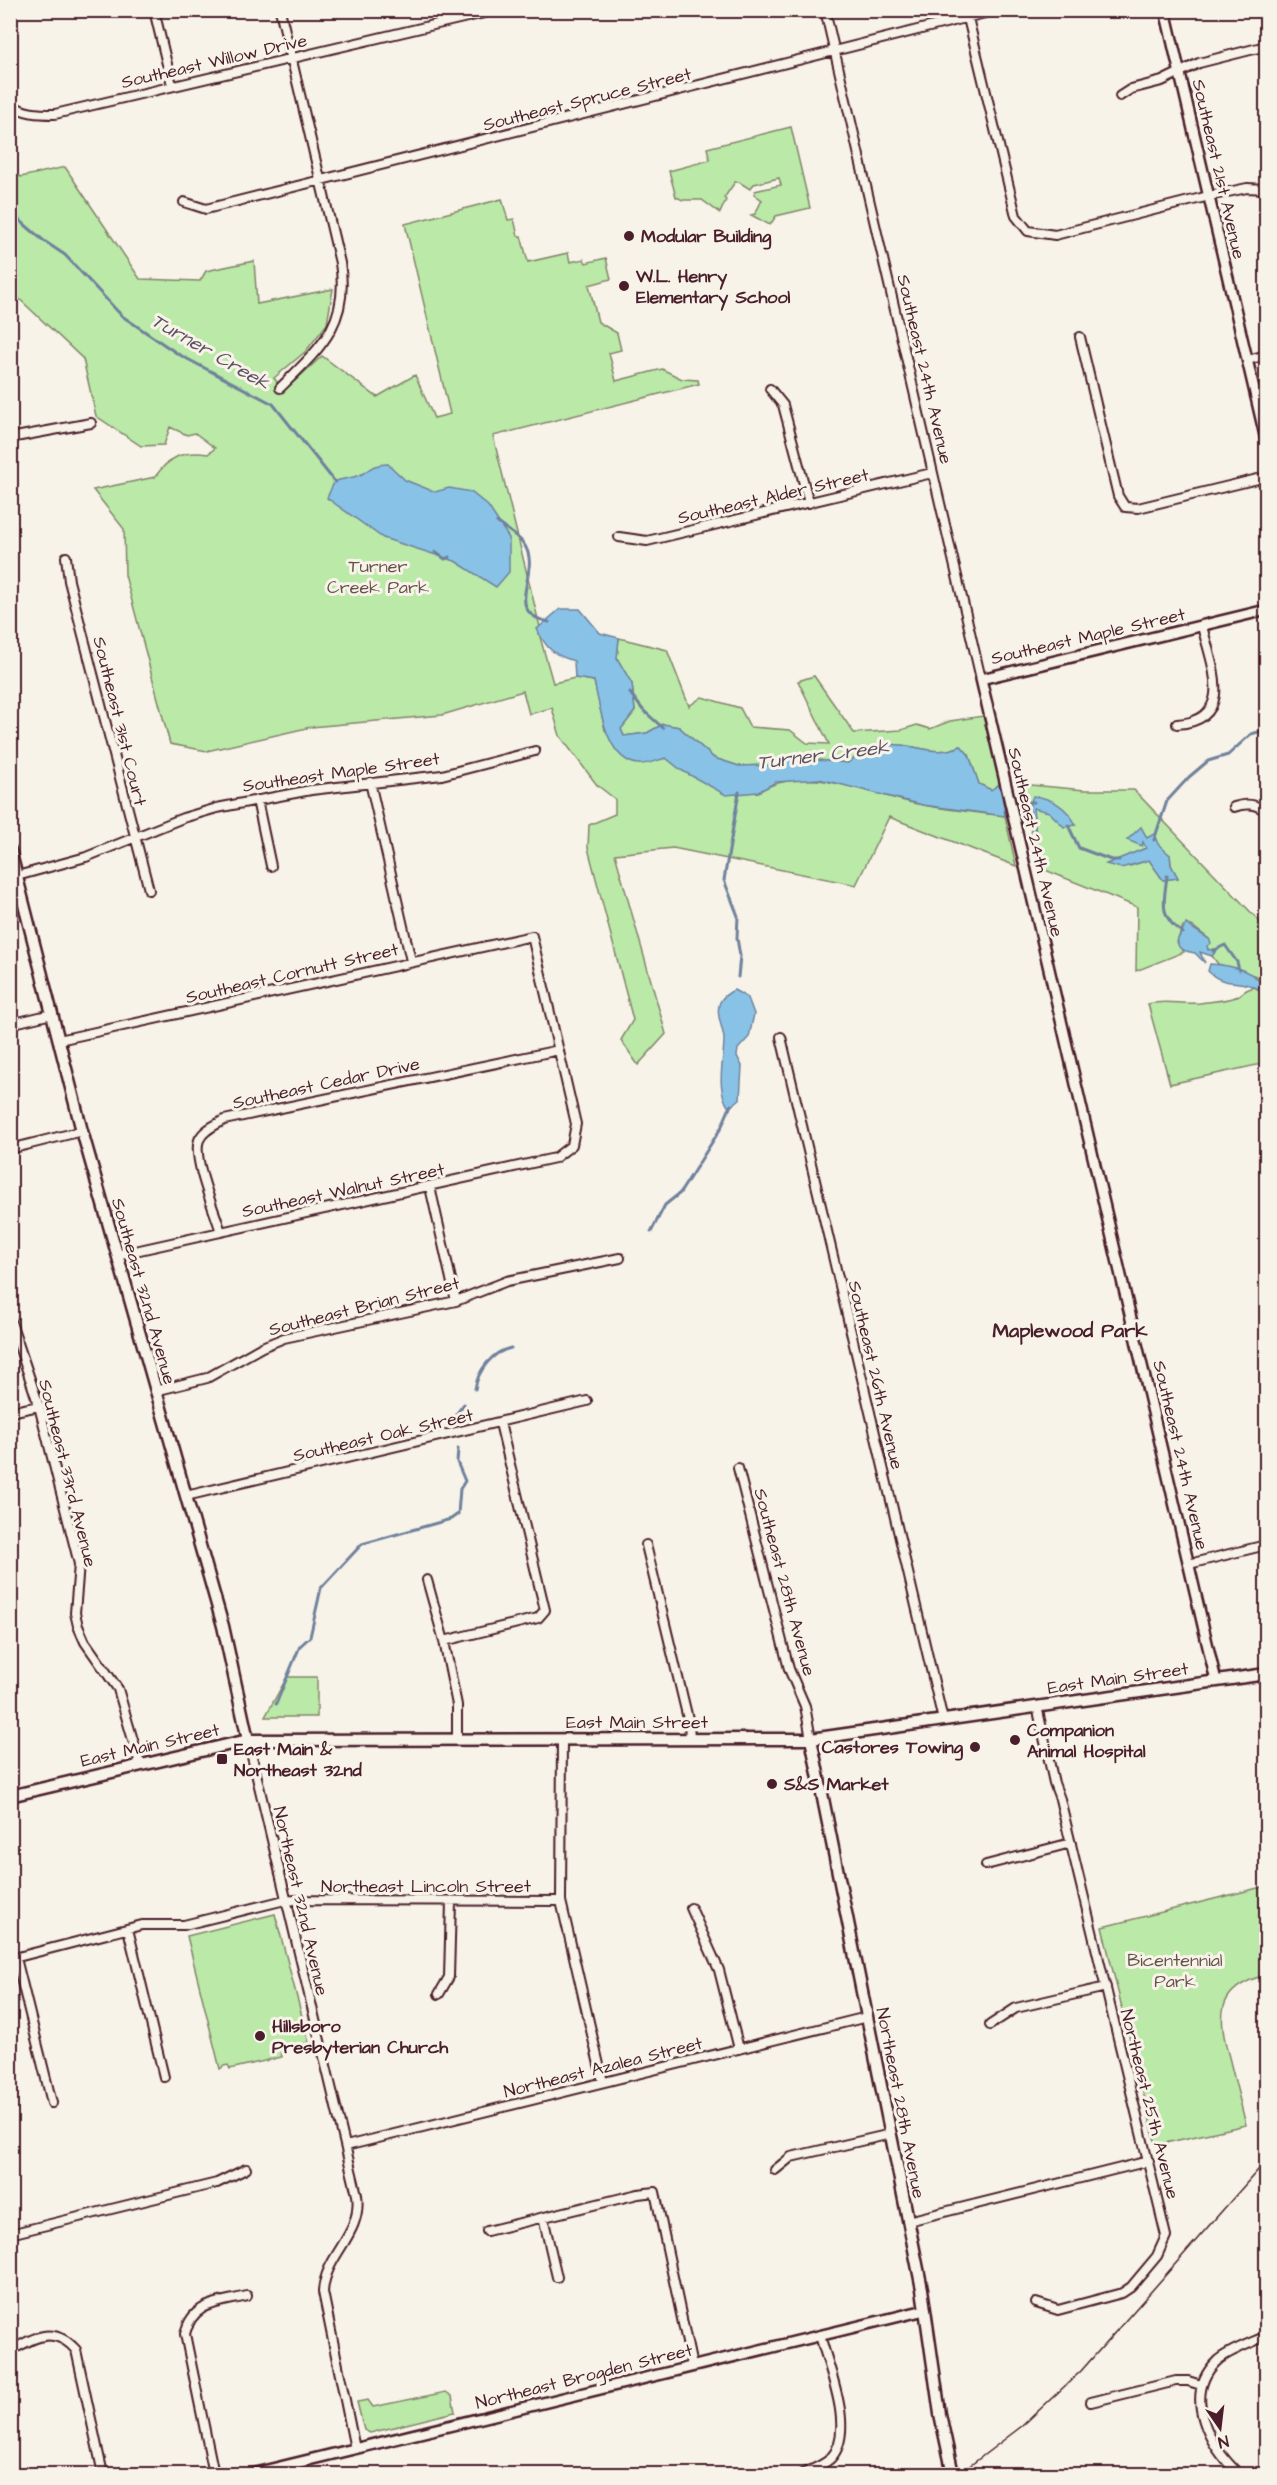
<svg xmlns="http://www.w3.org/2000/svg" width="1277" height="2485" viewBox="0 0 1277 2485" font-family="'Architects Daughter',sans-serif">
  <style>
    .green { fill: #bae9a8; stroke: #82846a; stroke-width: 1.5; fill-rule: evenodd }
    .water { fill: #88c3e7; stroke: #6f819c; stroke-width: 1.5 }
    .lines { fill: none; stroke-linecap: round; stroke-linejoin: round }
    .stream { stroke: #6f819c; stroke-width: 3 }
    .minor-casing { stroke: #4a1f2b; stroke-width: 12 }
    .tertiary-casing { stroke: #4a1f2b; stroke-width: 14 }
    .secondary-casing { stroke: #4a1f2b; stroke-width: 15 }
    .minor { stroke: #f7f3e8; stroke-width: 8 }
    .tertiary { stroke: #f7f3e8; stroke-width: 9 }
    .secondary { stroke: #f7f3e8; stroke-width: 10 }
    .tram { stroke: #4a1f2b; stroke-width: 1.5 }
    .poi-dot { fill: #4a1f2b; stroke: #f7f3e8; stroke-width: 2 }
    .labels { text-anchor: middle; stroke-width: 6; stroke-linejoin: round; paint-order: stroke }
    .street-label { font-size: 18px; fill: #4a1f2b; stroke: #f7f3e8 }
    .poi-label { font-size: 18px; font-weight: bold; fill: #4a1f2b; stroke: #f7f3e8; text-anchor: start }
    .park-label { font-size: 18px; fill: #66524a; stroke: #f7f3e8 }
    .water-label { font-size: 20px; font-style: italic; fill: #5d5063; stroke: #f7f3e8 }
    .neighbourhood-label { font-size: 20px; font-weight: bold; fill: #4a1f2b; stroke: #f7f3e8 }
  </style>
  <rect width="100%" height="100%" fill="#f7f3e8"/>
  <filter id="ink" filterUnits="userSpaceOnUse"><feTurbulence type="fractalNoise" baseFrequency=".0167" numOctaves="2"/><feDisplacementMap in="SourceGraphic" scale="12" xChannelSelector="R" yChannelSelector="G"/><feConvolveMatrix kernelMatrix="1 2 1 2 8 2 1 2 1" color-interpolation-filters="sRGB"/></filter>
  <g filter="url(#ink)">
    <path class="green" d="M791 127 810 208 776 216 770 225 751 215 755 214 762 200 754 194 755 191 781 185 779 178 754 184 750 189 739 182H735L724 198 726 200 720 213 702 200H683L676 197 669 171 710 160 707 148Z
      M65 167 140 279 200 281 206 271 254 261 257 304 333 289 327 324 306 351 274 378 284 391 322 356 377 397 415 375 434 418 450 414 405 224 502 199 508 220 514 219 518 236H521L528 262 568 253 570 262 584 259 586 263 606 258 611 279 589 285 598 322 617 333 621 350 609 353 616 381 662 369 682 379 698 380 699 384 493 436 540 627 538 630 553 683 575 678 594 681 605 730 640 764 666 758C693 780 725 784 758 792 808 761 870 796 923 805 950 810 978 813 1005 816L1016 866 889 817 856 885 673 848 615 854 666 1034 638 1065 621 1040 633 1020 588 848 589 825 615 814V799L597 785 560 736 552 708 529 714 523 691 442 715 311 727 207 751 170 744 125 575 124 529 93 490 155 477C169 457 183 450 208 454L215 448 195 433 187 435 170 427 164 445 141 446 96 416 83 359 11 291 10 171 21 177Z
      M619 638 667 650 689 706 702 697 740 708 750 727 790 730 807 743 829 744 798 681 814 676 854 733 901 730 917 725 930 729 950 721 983 716 1001 783 991 790 979 784 969 755 961 746C920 764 897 722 849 763L784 757 771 765 739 766 714 758 679 727 663 724 647 733 624 736 621 729 635 711 632 684 617 658Z
      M1020 784 1085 790H1134L1266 928V1063L1170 1084 1148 1004C1167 999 1181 1005 1200 1003 1210 1001 1228 1001 1238 996 1244 992 1246 989 1254 987L1258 989 1263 985 1256 976 1218 964 1212 956 1217 949 1208 950 1207 946 1209 939 1192 926H1183L1177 942 1184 952 1136 971 1137 907 1040 868ZM1141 827 1147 838 1170 855 1171 865 1178 878 1163 880 1149 860 1130 866 1107 864 1146 848Z
      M287 1677H317V1717H265Z
      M1266 1886V1975C1214 1988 1218 2017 1230 2061 1235 2082 1241 2104 1246 2125L1156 2145 1102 1927Z
      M275 1914 309 2043 281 2050 282 2057 230 2069 228 2065 224 2066 220 2069 187 1936Z
      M446 2392 452 2396 455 2412 370 2433 364 2430 357 2402 368 2400 373 2407Z"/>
    <path class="water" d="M388 464 405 480 435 492 449 488 471 492 488 506 509 538V572L496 587 455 561 383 538 327 498 334 482C342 478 349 479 357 476 371 472 366 465 388 464Z
      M560 609H580L600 633 619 638 617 658 632 684 635 711 621 729 624 736 647 733 663 724 679 727 714 758 739 766 771 765 784 757 848 763C898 722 920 764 961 746L969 755 979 784 991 790 1001 783 1005 816 923 805 819 779 776 782 758 792 726 795 681 770 666 758C658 760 646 765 638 764 606 760 600 707 594 681L575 678 574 661C554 655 546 649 537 629Z
      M1033 796C1053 798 1067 807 1076 825L1064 827 1049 812 1033 808 1036 835 1029 807Z
      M1141 827 1147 838 1154 834 1158 844 1170 855 1171 865 1178 878 1163 880 1149 860 1121 868 1106 864 1146 848 1143 842 1142 846 1127 840Z
      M1186 924 1209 939 1211 943 1207 946 1208 950 1217 949 1212 956 1200 952 1205 963 1195 953C1186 951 1176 951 1178 939Z
      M1210 964C1229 965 1254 970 1264 987L1258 989C1240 978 1224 988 1208 971Z
      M734 990 748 998 754 1014 749 1037 738 1049 737 1056 742 1066 740 1099 729 1108C715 1087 724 1062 724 1039 723 1027 715 1014 720 1002 723 996 728 993 734 990Z"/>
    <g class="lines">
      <path class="stream" d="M10 212 44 241 65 255 122 316 178 354 273 404 335 482
        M497 522C505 529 517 535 523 543 545 571 499 611 549 622
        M435 552 445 559 450 557
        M630 693 643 710 663 728
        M1010 802H1034
        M1068 825 1079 848 1111 860H1119
        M1154 840 1167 801 1189 777 1208 761 1228 755 1251 734 1266 730
        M1167 876C1164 902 1158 916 1183 933
        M1213 951 1225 945 1237 962 1239 970
        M738 977 740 956 737 938 738 916 724 880 739 792
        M651 1232 665 1205 680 1193 721 1128 731 1105
        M475 1389C478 1370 492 1352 511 1348
        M454 1417 464 1404
        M276 1704 300 1646 310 1637 321 1588 362 1544 451 1519 458 1514 460 1489 465 1481 457 1462 458 1449"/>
      <g class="minor-casing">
        <path id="minor" d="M154 10 172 85
          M825 10 981 679
          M968 18 1016 216 1028 231 1055 235 1209 196 1247 188 1266 189
          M1120 96 1131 89 1162 81 1199 63 1266 46
          M10 103C23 114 39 114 55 114L497 10
          M184 202 206 209 997 10
          M1080 337 1118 496 1125 507 1138 508 1266 477
          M1248 360 1266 355
          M280 388C319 349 350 324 340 263L280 10
          M770 389 783 405 809 503
          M10 438 91 423
          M619 537 647 541 932 473
          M66 557 69 581 149 890
          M1177 724C1237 720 1211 663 1202 626
          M370 782 411 961
          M257 800 271 866
          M1234 807C1246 803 1256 803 1266 812
          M17 876 86 857 183 818 217 808 311 790 442 775 535 751
          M10 1024 52 1014
          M781 1037 943 1720
          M59 1040 532 936 576 1124 572 1145 555 1158 117 1255
          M10 1149 82 1131
          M430 1187 456 1301
          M221 1232C215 1212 192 1158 199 1140 203 1130 216 1125 224 1120L559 1050
          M10 1319 39 1406 79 1564 75 1613 78 1626 85 1642 118 1689 140 1764
          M155 1391 207 1378 262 1347 284 1338 456 1301 507 1281 620 1258
          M10 1412 39 1406
          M738 1468 789 1669 805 1706 811 1739
          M186 1496 587 1401
          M646 1545 689 1723 690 1738
          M1189 1564 1266 1545
          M427 1580 444 1641
          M1263 1674 1266 1687
          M457 1739V1705L444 1641 538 1618 545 1610 500 1423
          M562 1739 561 1901 603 2082
          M248 1740 357 2195C363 2235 325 2254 323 2292L355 2449
          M986 1865 1071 1843
          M691 1908 719 1970 739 2049
          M128 1929 164 2077
          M16 1958 52 2103
          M10 1959 142 1925H184L285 1900 561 1901
          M439 1994 449 1977 451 1902
          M990 2025 1016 2008 1106 1987
          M346 2146 867 2017
          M775 2170 791 2157 891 2134
          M543 2217 557 2277
          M908 2221 1149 2161
          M487 2231 638 2194 655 2192 692 2366
          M10 2234 217 2183 246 2169
          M1036 2303 1058 2310 1122 2293 1131 2287 1157 2256 1166 2236 1060 1799 1054 1783 1037 1706
          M10 2351C35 2337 54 2325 76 2350L103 2474
          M1091 2402 1176 2381H1188L1201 2385
          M214 2474 185 2334C192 2302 219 2303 247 2296
          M802 2474C811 2470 822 2466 830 2459 857 2432 828 2367 820 2335
          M1239 2474C1210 2447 1181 2396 1217 2361 1229 2350 1252 2343 1266 2336"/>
      </g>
      <g class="tertiary-casing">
        <path id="tertiary" d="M1165 10 1266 440
          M1216 1681 981 679 1266 610
          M251 2474 925 2310"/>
      </g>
      <g class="secondary-casing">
        <path id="secondary" d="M10 850 82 1131 223 1626 248 1740
          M811 1739 922 2289 940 2414 953 2474
          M10 1796 248 1740 811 1739 1266 1674"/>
      </g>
      <use href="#minor" class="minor"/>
      <use href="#tertiary" class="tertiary"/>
      <use href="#secondary" class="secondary"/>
      <path class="tram" d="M959 2474 1022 2426 1081 2371 1266 2161"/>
    </g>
  </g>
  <g class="poi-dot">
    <circle cx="629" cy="236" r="6"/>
    <circle cx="624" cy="286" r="6"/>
    <circle cx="1015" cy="1740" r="6"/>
    <circle cx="975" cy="1747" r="6"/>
    <rect x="216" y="1753" width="12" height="12" rx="3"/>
    <circle cx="772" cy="1784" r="6"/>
    <circle cx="260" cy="2036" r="6"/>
  </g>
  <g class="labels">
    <g class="street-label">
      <text transform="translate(214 61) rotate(-13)" y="6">Southeast Willow Drive</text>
      <text transform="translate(587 99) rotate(-14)" y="6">Southeast Spruce Street</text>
      <text transform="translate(1219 169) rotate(77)" y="6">Southeast 21st Avenue</text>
      <text transform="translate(925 369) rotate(77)" y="6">Southeast 24th Avenue</text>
      <text transform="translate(773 496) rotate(-13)" y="6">Southeast Alder Street</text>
      <text transform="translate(1088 636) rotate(-13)" y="6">Southeast Maple Street</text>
      <text transform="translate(120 721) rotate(76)" y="6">Southeast 31st Court</text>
      <text transform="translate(341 772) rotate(-8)" y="6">Southeast Maple Street</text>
      <text transform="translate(1036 842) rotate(77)" y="6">Southeast 24th Avenue</text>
      <text transform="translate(292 973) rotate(-13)" y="6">Southeast Cornutt Street</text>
      <text transform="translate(326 1083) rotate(-12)" y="6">Southeast Cedar Drive</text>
      <text transform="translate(343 1190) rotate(-12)" y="6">Southeast Walnut Street</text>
      <text transform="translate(144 1291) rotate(74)" y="6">Southeast 32nd Avenue</text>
      <text transform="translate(364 1306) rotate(-14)" y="6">Southeast Brian Street</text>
      <text transform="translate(876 1375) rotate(77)" y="6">Southeast 26th Avenue</text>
      <text transform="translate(383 1435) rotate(-13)" y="6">Southeast Oak Street</text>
      <text transform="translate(1181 1455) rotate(77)" y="6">Southeast 24th Avenue</text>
      <text transform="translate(68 1473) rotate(76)" y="6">Southeast 33rd Avenue</text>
      <text transform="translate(785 1582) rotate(75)" y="6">Southeast 28th Avenue</text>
      <text transform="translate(1118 1678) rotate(-8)" y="6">East Main Street</text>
      <text x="637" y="1728">East Main Street</text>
      <text transform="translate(150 1745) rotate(-13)" y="6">East Main Street</text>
      <text x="426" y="1892">Northeast Lincoln Street</text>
      <text transform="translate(301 1901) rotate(77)" y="6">Northeast 32nd Avenue</text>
      <text transform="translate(603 2067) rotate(-14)" y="6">Northeast Azalea Street</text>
      <text transform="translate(901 2103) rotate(79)" y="6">Northeast 28th Avenue</text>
      <text transform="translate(1150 2104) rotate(76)" y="6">Northeast 25th Avenue</text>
      <text transform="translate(584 2376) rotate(-14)" y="6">Northeast Brogden Street</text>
    </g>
    <g class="poi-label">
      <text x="641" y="242">Modular Building</text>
      <text x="636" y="282">W.L. Henry<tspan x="636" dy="21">Elementary School</tspan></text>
      <text x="1027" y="1736">Companion<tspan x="1027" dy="21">Animal Hospital</tspan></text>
      <text x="963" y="1753" text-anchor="end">Castores Towing</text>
      <text x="234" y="1755">East Main &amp;<tspan x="234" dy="21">Northeast 32nd</tspan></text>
      <text x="784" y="1790">S&amp;S Market</text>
      <text x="272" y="2032">Hillsboro<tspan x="272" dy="21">Presbyterian Church</tspan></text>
    </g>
    <g class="park-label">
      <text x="378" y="572">Turner<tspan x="378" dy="21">Creek Park</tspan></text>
      <text x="1175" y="1966">Bicentennial<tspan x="1175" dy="21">Park</tspan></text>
    </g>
    <g class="water-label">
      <text transform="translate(211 351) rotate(30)" y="7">Turner Creek</text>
      <text transform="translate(823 754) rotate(-7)" y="7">Turner Creek</text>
    </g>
    <g class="neighbourhood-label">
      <text x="1070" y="1337">Maplewood Park</text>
    </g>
  </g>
  <rect width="1277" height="2485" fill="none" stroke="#f7f3e8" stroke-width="36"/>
  <rect x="18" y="18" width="1241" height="2449" fill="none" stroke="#4a1f2b" stroke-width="2" filter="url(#ink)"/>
  <g transform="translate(1220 2428) rotate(166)" stroke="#f7f3e8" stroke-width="4.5" paint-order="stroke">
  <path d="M0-4.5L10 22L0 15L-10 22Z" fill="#4a1f2b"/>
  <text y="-9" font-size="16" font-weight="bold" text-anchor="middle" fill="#4a1f2b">N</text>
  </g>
</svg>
